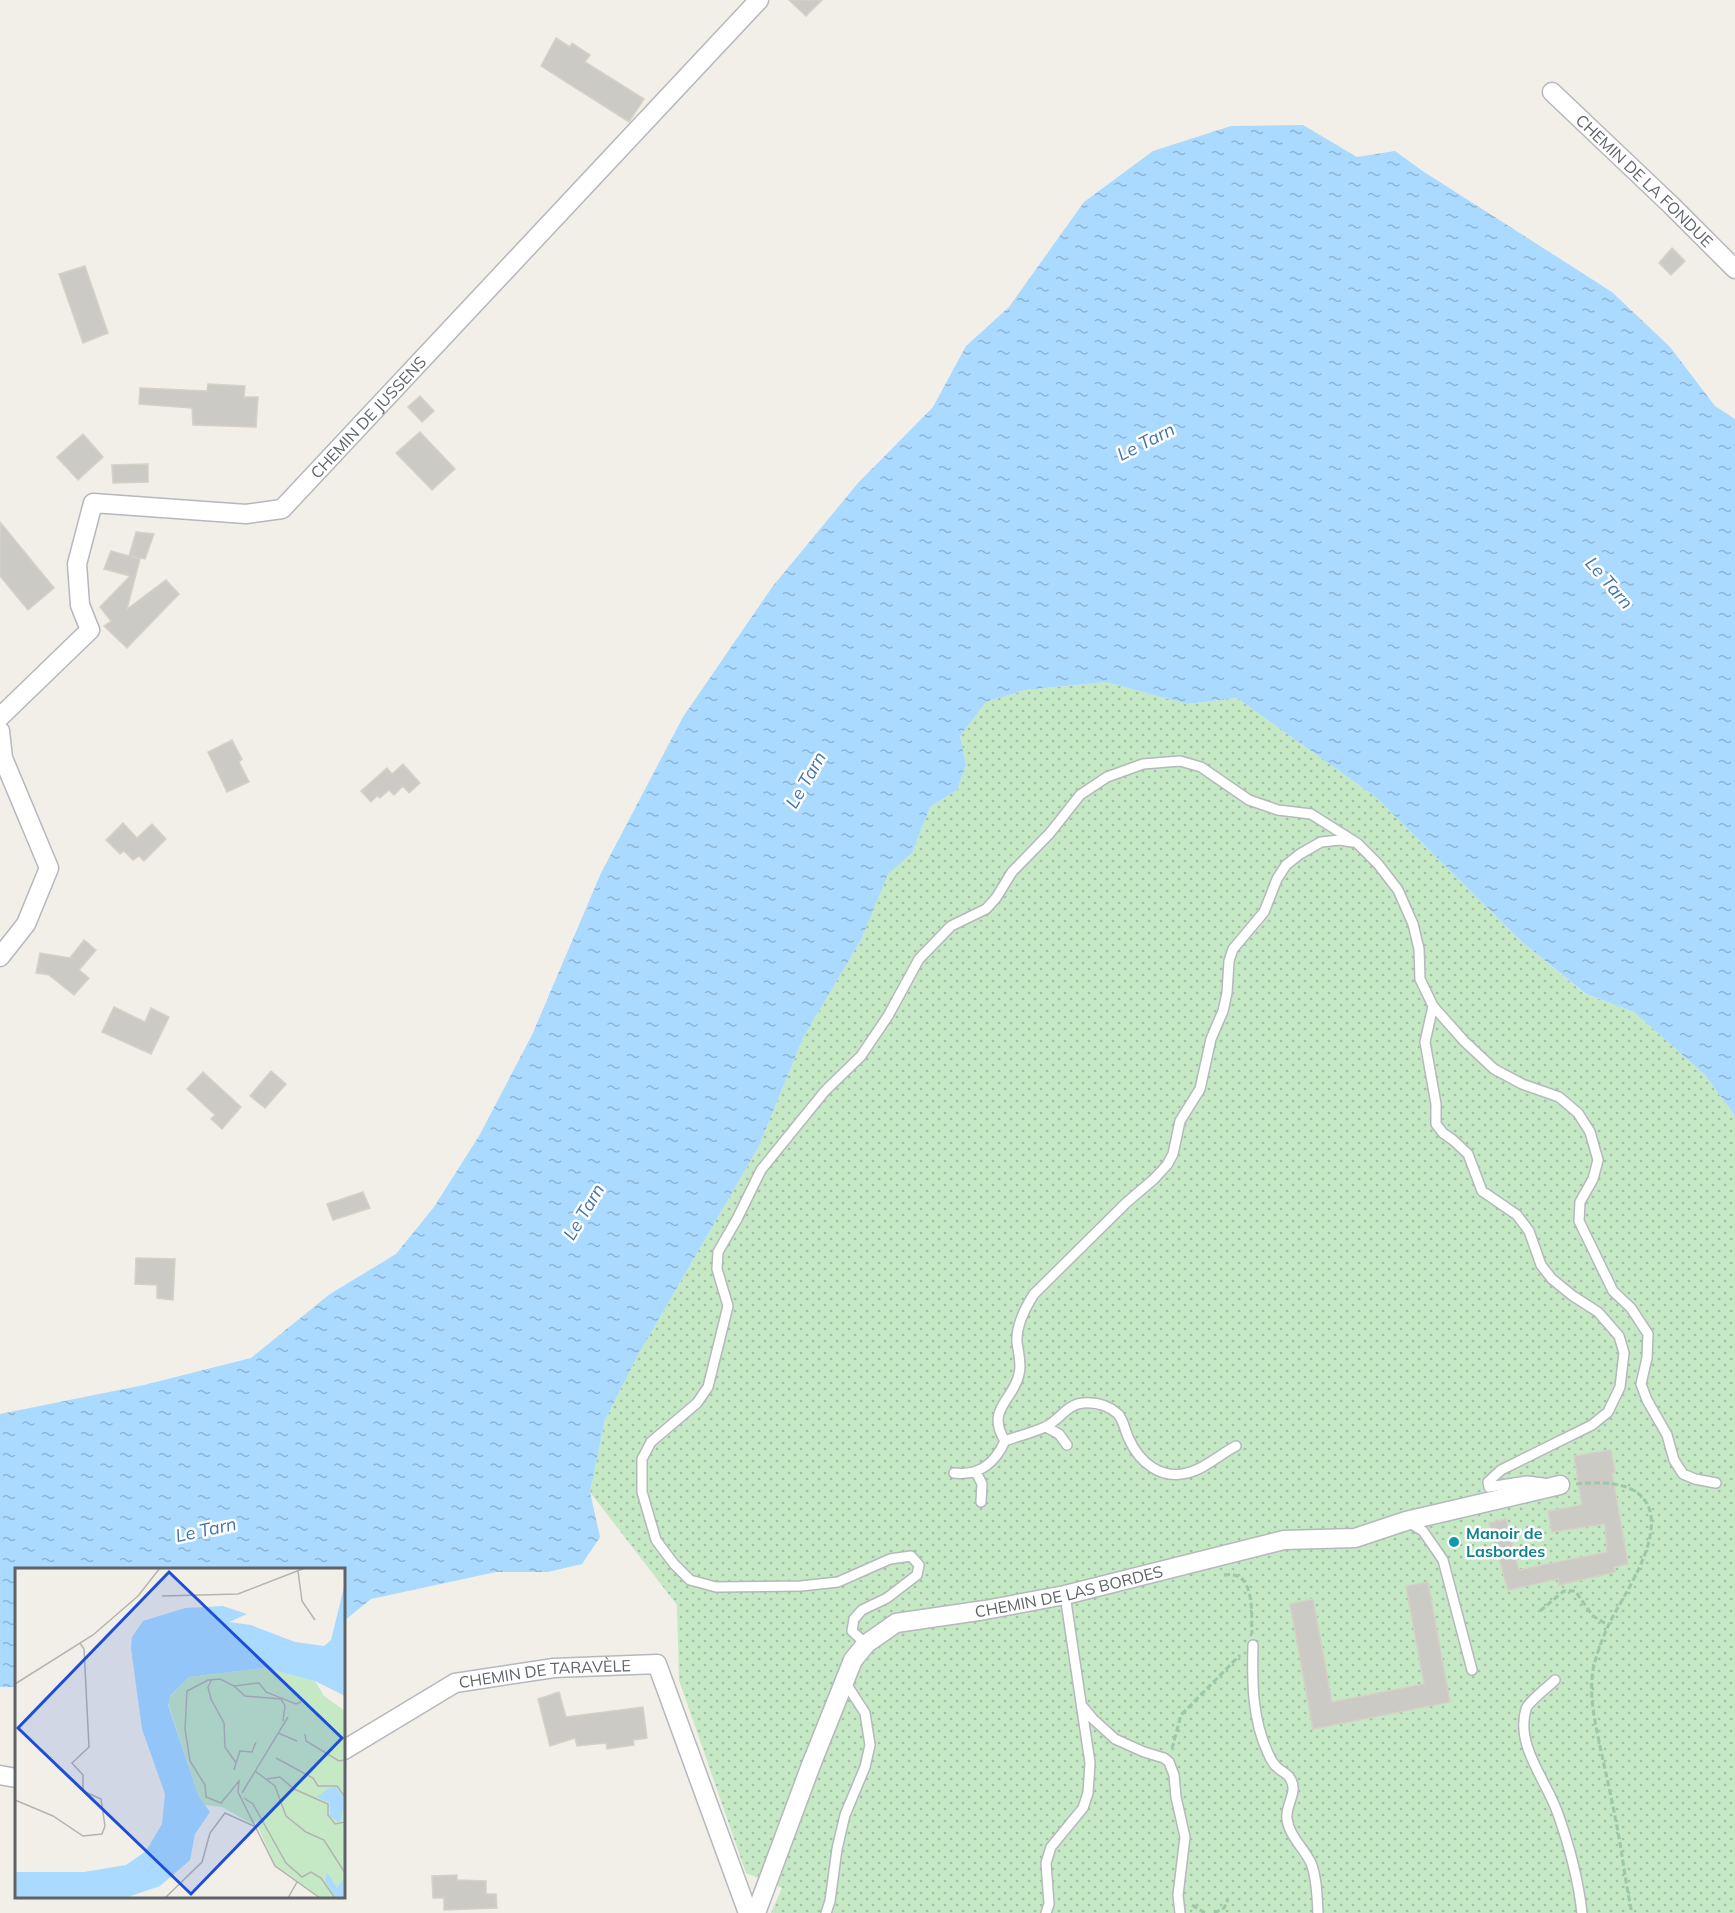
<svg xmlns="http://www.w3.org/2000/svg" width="1735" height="1913" viewBox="0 0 1735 1913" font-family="Mulish,sans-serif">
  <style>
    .grass { fill: url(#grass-dots) }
    .water { fill: url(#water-ripples) }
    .building { fill: #cccac5; stroke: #d6d1c6; stroke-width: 1.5 }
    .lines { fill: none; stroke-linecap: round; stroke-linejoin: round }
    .lane-casing { stroke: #b5b8bc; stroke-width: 12 }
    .street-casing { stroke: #b5b8bc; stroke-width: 21 }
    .path { stroke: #9cc7a9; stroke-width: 3; stroke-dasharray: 6 3; stroke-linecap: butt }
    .lane { stroke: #fff; stroke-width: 9 }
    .street { stroke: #fff; stroke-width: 18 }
    .culture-dot { fill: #0f9aa8; stroke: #fff; stroke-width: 2 }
    .labels { text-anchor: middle; stroke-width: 5; stroke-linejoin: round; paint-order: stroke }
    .street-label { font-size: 16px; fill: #5f6368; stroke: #fff }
    .culture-label { font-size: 16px; font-weight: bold; fill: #0d838f; stroke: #fff; text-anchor: start }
    .water-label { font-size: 18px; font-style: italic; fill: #4174aa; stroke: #fff }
    .inset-road { fill: none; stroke: #b3b3b1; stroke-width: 1.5 }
    .view { fill: #1d4ed8; fill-opacity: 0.15; stroke: #1d4ed8; stroke-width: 3 }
    .inset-edge { fill: none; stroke: #5f6368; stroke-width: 3 }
  </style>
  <defs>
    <pattern id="grass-dots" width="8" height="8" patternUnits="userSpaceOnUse" patternTransform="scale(1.5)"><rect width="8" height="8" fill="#c5e8c5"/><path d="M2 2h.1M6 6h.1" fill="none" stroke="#a3c0a4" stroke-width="1.8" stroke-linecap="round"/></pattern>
    <pattern id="water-ripples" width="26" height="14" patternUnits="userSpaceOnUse" patternTransform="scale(1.5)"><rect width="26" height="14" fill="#aadaff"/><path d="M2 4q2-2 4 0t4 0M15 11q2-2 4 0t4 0" fill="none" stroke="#8eb4d2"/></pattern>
  </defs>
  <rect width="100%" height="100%" fill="#f1efe8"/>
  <path class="grass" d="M1106 682 1187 704 1237 698 1377 798 1522 942 1585 994 1634 1012 1705 1075 1735 1116V1913H771L782 1888 746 1873 679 1680 677 1605 590 1492 605 1420 638 1355 758 1148 803 1038 861 940 888 873 912 853 930 807 957 790 966 765 960 736 986 702 1025 690Z"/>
  <path class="water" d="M1303 125 1357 157 1395 151 1421 170 1612 292 1670 347 1715 406 1735 419V1116L1705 1075 1634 1012 1586 994 1522 942 1377 798 1237 698 1187 704 1106 682 1025 690 986 702 960 736 966 765 957 790 930 807 912 853 888 874 861 940 803 1038 758 1148 638 1355 605 1420 590 1492 600 1537 582 1564 548 1572H496L371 1599 344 1621V1570H16V1687H0V1414L144 1385 251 1358 330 1294 396 1254 434 1207 479 1136 532 1035 601 873 683 717 773 586 858 483 933 407 966 346 1009 307 1084 202 1153 151 1231 126Z"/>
  <path class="building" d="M789 0H822L806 16Z
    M556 38 570 47 572 43 590 55 585 62 644 99 629 122 541 66Z
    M1672 248 1685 261 1671 275 1659 263Z
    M85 266 108 333 83 343 59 274Z
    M208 384 245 386 244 397H258L256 427 193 425 192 408 139 404 140 388 207 391Z
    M420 396 434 411 422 422 408 407Z
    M420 432 455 469 432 490 396 453Z
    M83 434 103 457 78 480 57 457Z
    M148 464V482L113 483 112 465Z
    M0 522 54 588 28 610 0 576Z
    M136 532 154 534 145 559 129 556Z
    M111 551 140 559 127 609 166 580 179 594 127 648 104 626 111 621 100 607 130 576 104 569Z
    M232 740 242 759 239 762 249 782 227 792 208 752Z
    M403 764 420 783 409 793 403 786 394 795 389 790 380 798 377 796 371 802 361 791 387 768 392 774Z
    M123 823 137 838 152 824 166 839 144 861 139 856 133 860 124 851 120 854 106 840Z
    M84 940 96 950 79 970 89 978 74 995 49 975 36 973 40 953 70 958Z
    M114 1007 145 1022 151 1008 169 1017 151 1054 102 1032Z
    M271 1071 286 1084 265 1108 250 1096Z
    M203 1072 241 1107 222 1129 211 1119 215 1115 187 1089Z
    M363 1192 370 1208 333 1220 327 1204Z
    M136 1258 175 1259 173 1300 157 1298V1285L135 1284Z
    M1611 1450 1615 1472 1612 1473 1628 1564 1614 1567 1615 1572 1559 1585 1558 1579 1508 1590 1489 1523 1506 1519 1519 1570 1607 1552 1605 1524 1552 1532 1548 1511 1582 1505 1574 1456Z
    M1428 1582 1450 1702 1313 1729 1290 1604 1313 1599 1332 1702 1424 1684 1406 1586Z
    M559 1692 566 1717 643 1707 647 1738 633 1740 634 1745 607 1749 606 1743 577 1746 575 1738 550 1746 538 1699Z
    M457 1875V1880L486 1881V1894H496L497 1908 444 1910V1898H433L432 1876Z"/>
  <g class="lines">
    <g class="lane-casing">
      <path id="lane" d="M1433 1006 1425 1042 1436 1104V1124L1443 1133 1453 1140 1468 1154 1482 1191 1517 1215 1529 1231 1541 1265 1552 1279 1573 1296 1598 1312 1619 1336 1624 1353 1620 1387 1608 1412 1592 1425 1501 1470 1488 1482 1489 1487 1527 1481 1543 1483
        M1046 1427 1059 1434 1067 1445
        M1005 1441C1018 1436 1032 1433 1045 1427 1059 1421 1067 1404 1083 1403 1096 1402 1108 1405 1118 1414 1124 1421 1125 1431 1129 1439 1139 1462 1161 1480 1187 1473 1205 1469 1220 1454 1236 1446
        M976 1472 982 1484 981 1502
        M954 1473C980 1476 995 1463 1005 1441 985 1409 1014 1400 1019 1374 1022 1364 1018 1352 1017 1342 1016 1325 1025 1308 1034 1294L1126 1203 1154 1179 1167 1165 1173 1154 1180 1121 1200 1089 1211 1039 1223 1011 1227 993 1229 961 1233 949 1264 912 1277 879 1286 865 1300 854 1321 842 1340 840 1352 842
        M1408 1522 1423 1531 1443 1560 1472 1670
        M866 1644 852 1631 854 1619 862 1610 887 1598 917 1575 919 1565 911 1556 890 1559 838 1582 801 1586 716 1587 690 1580 674 1564 656 1540 642 1492V1459L651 1442 697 1403 708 1387 728 1306 717 1269 718 1252 737 1219 761 1170 825 1091 861 1056 888 1016 919 959 951 926 986 909 996 898 1012 872 1050 833 1080 795 1107 777 1143 764 1180 761 1201 767 1249 800 1278 810 1311 814 1357 843 1378 864 1398 890 1413 924 1419 949 1420 979 1433 1006 1464 1041 1494 1069 1522 1084 1559 1097 1578 1113 1590 1132 1598 1160 1593 1179 1580 1202 1579 1221 1613 1291 1631 1308 1648 1334 1647 1358 1641 1384 1647 1400 1667 1435 1674 1460 1683 1474 1695 1479 1716 1483
        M1253 1645C1252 1681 1252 1719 1268 1753 1270 1758 1274 1765 1278 1768 1282 1772 1288 1773 1291 1780 1298 1793 1285 1805 1287 1819 1289 1836 1304 1848 1311 1863 1317 1878 1317 1897 1318 1913
        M1555 1680C1548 1687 1528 1702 1526 1709 1515 1746 1547 1781 1558 1814 1570 1848 1578 1877 1582 1913
        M1082 1706 1093 1719 1115 1739 1144 1752 1164 1758 1169 1762 1174 1775 1176 1797 1185 1837 1178 1895 1180 1913
        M826 1913 830 1901 837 1849 845 1815 865 1767 870 1745 865 1713 845 1682
        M1046 1913 1049 1904 1046 1863 1051 1847 1083 1808 1088 1793 1090 1763 1065 1595"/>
    </g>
    <g class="street-casing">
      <g id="street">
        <path id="s1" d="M1552 92 1671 205 1735 269"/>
        <path id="s2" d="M0 717 90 630 80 605 77 564 93 503 246 514 282 509 759 0"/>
        <path d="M0 731 3 758 49 868 26 924 0 957"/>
        <path id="s3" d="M344 1750 455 1683 554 1668 657 1664 748 1913"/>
        <path d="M0 1775 16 1778"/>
        <path id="s4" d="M756 1913 811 1765 853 1660 866 1644 896 1623 985 1610 1065 1595 1284 1540 1355 1538 1406 1521 1560 1485"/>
      </g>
    </g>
    <path class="path" d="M1576 1484C1601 1482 1638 1480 1649 1508 1661 1542 1625 1593 1610 1622 1604 1634 1599 1648 1595 1661 1587 1691 1595 1721 1601 1751 1607 1778 1613 1805 1618 1832 1623 1859 1626 1886 1632 1913
      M1224 1575C1256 1569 1251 1613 1252 1634
      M1540 1611 1564 1591H1575L1593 1616 1608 1625
      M1172 1749 1181 1715 1240 1655
      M1192 1905 1205 1913
      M1214 1913 1224 1908 1228 1899"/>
    <use href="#lane" class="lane"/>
    <use href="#street" class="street"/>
  </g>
  <circle class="culture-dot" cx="1454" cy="1542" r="6"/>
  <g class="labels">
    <g class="street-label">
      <text dy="6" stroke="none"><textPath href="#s1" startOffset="128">CHEMIN DE LA FONDUE</textPath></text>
      <text dy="6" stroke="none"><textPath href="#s2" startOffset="572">CHEMIN DE JUSSENS</textPath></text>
      <text dy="6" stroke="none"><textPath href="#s4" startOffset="504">CHEMIN DE LAS BORDES</textPath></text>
      <text dy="6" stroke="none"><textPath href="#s3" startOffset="220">CHEMIN DE TARAVÈLE</textPath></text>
    </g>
    <g class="culture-label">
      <text x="1466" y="1539">Manoir de<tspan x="1466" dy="18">Lasbordes</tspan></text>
    </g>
    <g class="water-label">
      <text transform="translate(1146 442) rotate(-27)" y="6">Le Tarn</text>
      <text transform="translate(1609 583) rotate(49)" y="6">Le Tarn</text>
      <text transform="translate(806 780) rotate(-60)" y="6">Le Tarn</text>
      <text transform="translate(584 1212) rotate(-59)" y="6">Le Tarn</text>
      <text transform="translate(206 1530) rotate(-12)" y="6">Le Tarn</text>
    </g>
  </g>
  <g transform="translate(15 1568)">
    <rect width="330" height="330" fill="#f1efe8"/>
    <path d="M249 100 300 113 309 128 330 143V330H305L260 298 241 254 237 256 207 239 189 237 184 229 152 132 174 109Z" fill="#c5e8c5"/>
    <path d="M330 15V128L300 113 249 100 174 109 155 128 153 137 184 229 195 244 180 266 175 292 145 318 110 330H0V304H69L111 297 131 283 147 256 150 226 127 161 116 80 117 69 128 53 170 40 208 38 232 46 214 54 236 57 280 74 309 78 316 72ZM321 219 330 232 325 255 315 248V235L302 229 314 220ZM312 304 322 320 330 309V330L321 329 310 313Z" fill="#aadaff"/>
    <path class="inset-road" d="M283 3 287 33 300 52M147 28 223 26 290 0M197 111 193 119 196 131 209 155 210 179 221 195 219 202M0 116 78 67 123 28 145 0M219 118 230 128 266 131 270 138 268 153M286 134 281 136 251 124 244 115 219 118 205 111 193 112 172 123 170 161 175 193 190 217 191 229 206 235 224 213 223 224 260 298 305 330M263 165 282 173M290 166 291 173 324 193 330 192M261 190 298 210 303 218H322L330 229M221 195 225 183 237 184 241 174M240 203 260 218 271 248 291 264 309 272 330 305M252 211 265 209 279 221 313 236V247L320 256 330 254M227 225 273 149M229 230 238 236 271 295 287 309 296 304 306 310 320 330M0 232 38 248 68 268 87 266 90 258 86 231 68 223V207L57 195 74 179 69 81 65 75M150 330 187 294 195 265 210 245 241 259M273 330 282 314"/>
    <path class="view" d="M154 4 327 170 176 326 3 160Z"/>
    <rect width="330" height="330" class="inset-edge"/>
  </g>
</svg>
